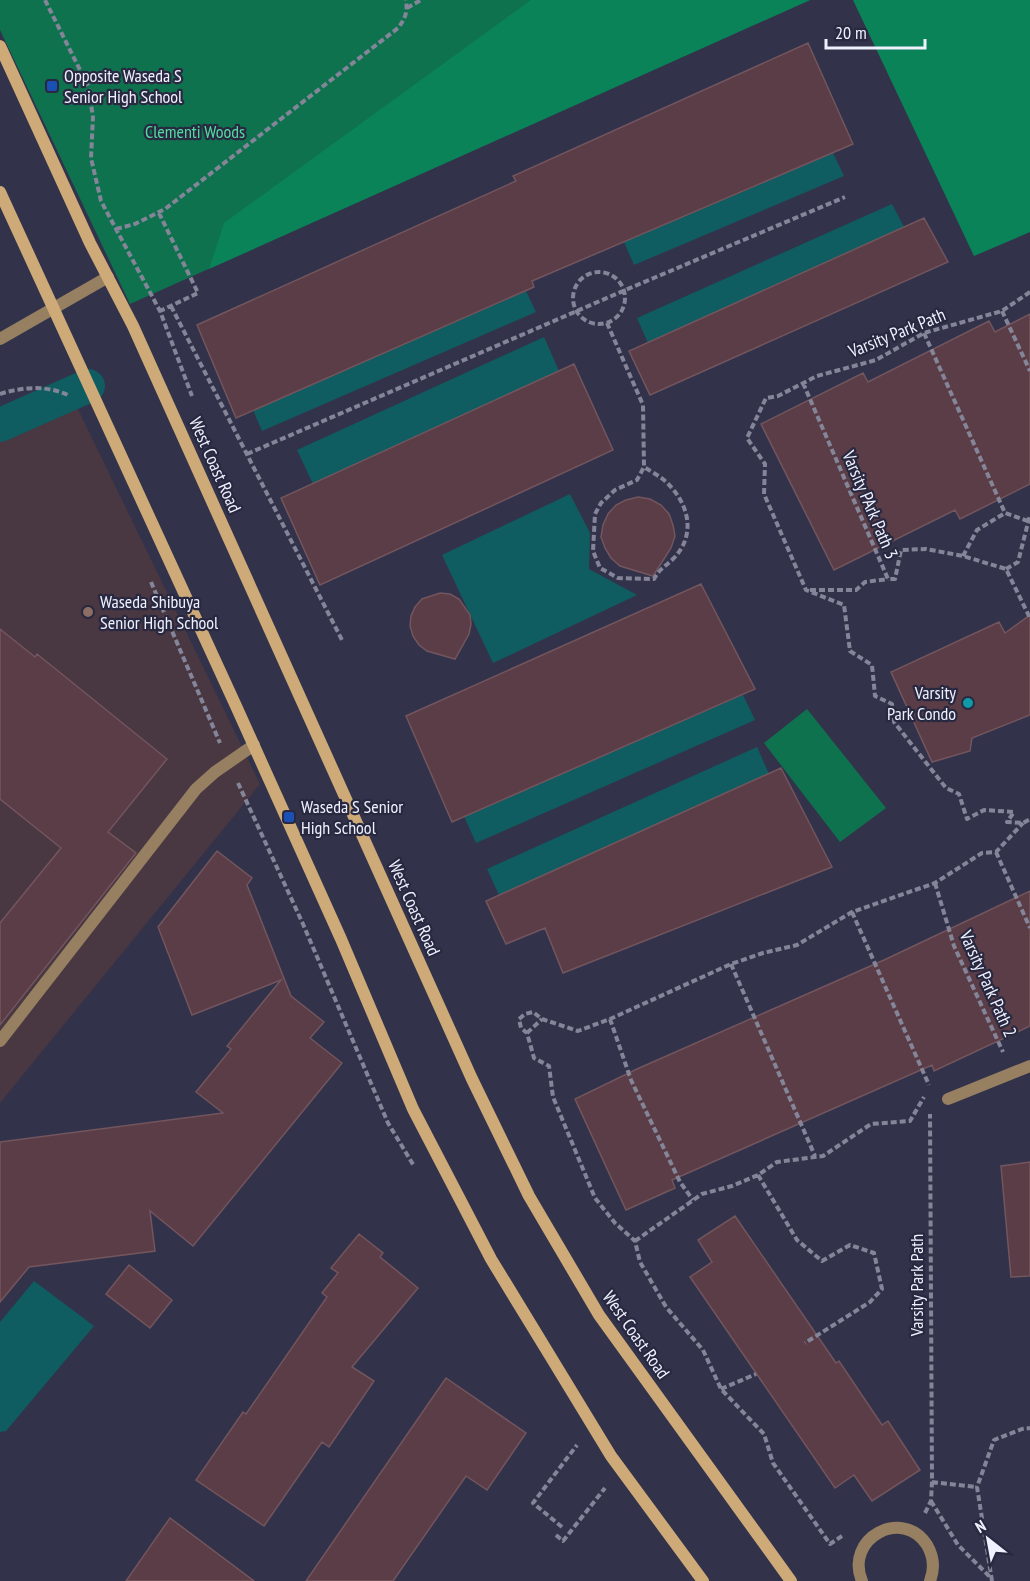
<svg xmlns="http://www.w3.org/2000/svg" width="1030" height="1581" viewBox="0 0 1030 1581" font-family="'PT Sans Narrow',sans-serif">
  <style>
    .education { fill: #493742 }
    .green { fill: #0f724e }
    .forest { fill: #0b8359 }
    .water { fill: #0f5c61 }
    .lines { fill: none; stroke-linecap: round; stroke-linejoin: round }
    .canal { stroke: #0f5c61; stroke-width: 34 }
    .building { fill: #5a3d46; stroke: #73555e; stroke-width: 1.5 }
    .path { stroke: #848598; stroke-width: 4; stroke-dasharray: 6 3; stroke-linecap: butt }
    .lane { stroke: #968061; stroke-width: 12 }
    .street { stroke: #968061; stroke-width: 12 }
    .secondary { stroke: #cdaa77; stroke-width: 12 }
    .transit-dot { fill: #1a4fb4; stroke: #282940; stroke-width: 2 }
    .education-dot { fill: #8d6e63; stroke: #282940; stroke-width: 2 }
    .culture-dot { fill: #0f9aa8; stroke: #282940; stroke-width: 2 }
    .labels { text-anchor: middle; stroke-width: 4.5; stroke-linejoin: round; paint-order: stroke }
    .poi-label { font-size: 18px; fill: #eff1fe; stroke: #282940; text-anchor: start }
    .park-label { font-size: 18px; fill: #52dba1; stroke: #282940 }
    .street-label { font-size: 18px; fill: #eff1fe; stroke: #282940 }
  </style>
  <rect width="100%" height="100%" fill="#32334b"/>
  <path class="education" d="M74 401 260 784 0 1103V440Z"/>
  <path class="green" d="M0 0H810L130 304 0 30Z
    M807 709 886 808 840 842 764 743Z"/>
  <path class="forest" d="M531 0H810L209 269 224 223Z
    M853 0H1030V232L974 256Z"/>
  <path class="water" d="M833 153 844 176 634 265 624 242Z
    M892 204 904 227 648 343 637 318Z
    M526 291 536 312 262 431 253 410Z
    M544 337 559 371 313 484 297 450Z
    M570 494 590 533 589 569 637 595 493 663 442 555Z
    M743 695 755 720 476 843 464 816Z
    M757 747 769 774 499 895 487 869Z
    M34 1281 94 1326 6 1431 0 1432V1322Z"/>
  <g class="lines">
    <path class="canal" d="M0 425 88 386"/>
  </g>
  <path class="building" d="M808 43 853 144 532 281 534 287 236 418 197 325 516 181 513 176Z
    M924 218 948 262 650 395 629 351Z
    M1030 314V484L960 519 955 510 834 570 761 424 863 373 868 382 989 321 995 332Z
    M574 364 613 450 320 585 281 498Z
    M638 497 650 499 661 505 669 514 673 525 675 536 671 548 653 576 620 566 611 558 605 548 601 537 603 525 608 514 616 505 626 500Z
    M701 584 755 689 452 822 406 716Z
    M440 593 450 594 459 599 470 615 471 624 469 634 455 659 427 651 419 645 413 636 410 626 411 616 415 607 422 599Z
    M1030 615V715L972 738 970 751 932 762 891 672 999 622 1005 633Z
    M0 629 35 657 37 654 167 759 108 832 136 853 0 1025V923L61 848 0 799Z
    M781 768 832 867 563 973 545 928 506 944 486 901Z
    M217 851 252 878 247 885 291 996 324 1022 310 1038 342 1063 193 1246 150 1211 155 1251 29 1267 0 1302V1142L223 1113 196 1092 231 1049 227 1046 281 980 192 1015 158 927Z
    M1030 891V1026L934 1071 932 1065 672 1180 675 1188 626 1210 575 1099 637 1069 884 960Z
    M1030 1162V1276L1011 1277 1001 1166Z
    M735 1216 836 1363 839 1361 882 1425 888 1421 920 1470 872 1501 854 1475 835 1488 690 1277 712 1262 698 1240Z
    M359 1234 383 1253 380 1257 418 1288 352 1367 374 1381 329 1447 322 1442 264 1526 196 1480 243 1412 246 1414 327 1297 322 1293 338 1273 331 1268Z
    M129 1265 172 1300 150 1328 106 1294Z
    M446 1378 526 1433 487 1490 466 1476 393 1581H306Z
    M170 1518 254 1581H126Z"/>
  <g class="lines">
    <path class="path" d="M45 0 88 86 93 117 91 158 101 201 160 311 192 396
      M407 8 421 0
      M159 213 198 293 160 311
      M116 229 135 224 165 209 398 28C405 19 408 12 406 0
      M573 298a26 26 0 1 1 52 0a26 26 0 1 1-52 0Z
      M1030 292 1002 311 924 333 876 360 817 376 778 396 766 398 747 438 765 464 764 494 806 590 844 605 850 651 872 665 875 696 892 704 894 722 946 788 959 794 967 819 984 810 1014 812 1007 822 1023 823 1030 819
      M171 306 342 640
      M1002 311 1030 371
      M607 323 643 405 644 467 637 480 615 490 601 503 595 514 593 551 600 568 618 578 654 579C660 568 665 567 673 559 698 534 688 501 664 480 658 475 650 471 644 467
      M924 333 1005 513 1028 521
      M803 383 888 579H895L901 550 926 549 963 556 1006 569 1030 618
      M0 394C22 387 46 385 68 395
      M247 454 623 291 845 197
      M963 556 977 530 1005 513
      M1006 569 1018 562 1030 515
      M151 582 220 743
      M810 590H856L865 582 888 579
      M238 783 303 924 388 1123 414 1166
      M996 852 1030 928
      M935 883 954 946 1003 1052
      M852 912 929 1085
      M731 964 815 1156
      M610 1019 631 1080 680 1182 693 1200
      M527 1033 542 1019
      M758 1175 797 1240 822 1261 850 1245 874 1253 882 1289 870 1302 805 1343
      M635 1241 702 1194 732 1186 758 1175 777 1162 823 1156 871 1124 910 1121 924 1097
      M721 1389 756 1374
      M932 1482 977 1487
      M931 1501 958 1545 992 1579
      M925 1513 931 1501 932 1482 930 1114
      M562 1527 533 1503 577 1445
      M556 1535 563 1541 605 1488
      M842 1536 830 1544 773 1463 764 1434 721 1389 703 1350 666 1307 640 1262 635 1241 615 1223 595 1198 553 1097 549 1066 534 1058 527 1033 521 1028 519 1019 525 1014 533 1012 542 1019 578 1031 610 1019 731 964 763 953 797 945 852 912 935 883 982 853 996 852 1023 823
      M992 1581 977 1487 994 1440 1022 1429 1030 1428"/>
    <path class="lane" d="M0 1041 196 789 215 772 254 745
      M948 1099 1030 1066
      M862 1581C844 1538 903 1507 927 1545 934 1557 935 1568 930 1581"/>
    <path class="street" d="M0 339 108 277"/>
    <path class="secondary" d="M0 46 90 243 133 326 472 1079 529 1196 599 1315 791 1581
      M0 192 236 706 341 939 413 1109 491 1259 552 1359 611 1456 703 1581"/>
  </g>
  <g class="transit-dot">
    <rect x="46" y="80" width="12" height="12" rx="3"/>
    <rect x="283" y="811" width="12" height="12" rx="3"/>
  </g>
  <circle class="education-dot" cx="88" cy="612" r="6"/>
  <circle class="culture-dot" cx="968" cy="703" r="6"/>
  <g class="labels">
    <g class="poi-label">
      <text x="64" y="82">Opposite Waseda S<tspan x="64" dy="21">Senior High School</tspan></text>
      <text x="100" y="608">Waseda Shibuya<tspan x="100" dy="21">Senior High School</tspan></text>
      <text x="956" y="699" text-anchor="end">Varsity<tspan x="956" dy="21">Park Condo</tspan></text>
      <text x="301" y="813">Waseda S Senior<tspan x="301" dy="21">High School</tspan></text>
    </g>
    <g class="park-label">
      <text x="195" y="138">Clementi Woods</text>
    </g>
    <g class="street-label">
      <text transform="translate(897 333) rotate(-22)" y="6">Varsity Park Path</text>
      <text transform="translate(215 465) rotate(66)" y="6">West Coast Road</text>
      <text transform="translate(870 505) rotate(67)" y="6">Varsity PArk Path 3</text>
      <text transform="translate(414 908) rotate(66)" y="6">West Coast Road</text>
      <text transform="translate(988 984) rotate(66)" y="6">Varsity Park Path 2</text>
      <text transform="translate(917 1285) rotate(-90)" y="6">Varsity Park Path</text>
      <text transform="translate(636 1335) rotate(55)" y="6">West Coast Road</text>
    </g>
  </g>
  <g transform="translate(988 1539) rotate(329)" stroke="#282940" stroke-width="4.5" paint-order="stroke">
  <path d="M0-4.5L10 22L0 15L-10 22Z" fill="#eff1fe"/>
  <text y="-9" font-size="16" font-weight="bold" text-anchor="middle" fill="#eff1fe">N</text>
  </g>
  <path d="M826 39v9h99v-9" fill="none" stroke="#eff1fe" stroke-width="3"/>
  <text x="835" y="39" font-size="18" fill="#eff1fe" stroke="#282940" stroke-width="4.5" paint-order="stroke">20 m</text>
</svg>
